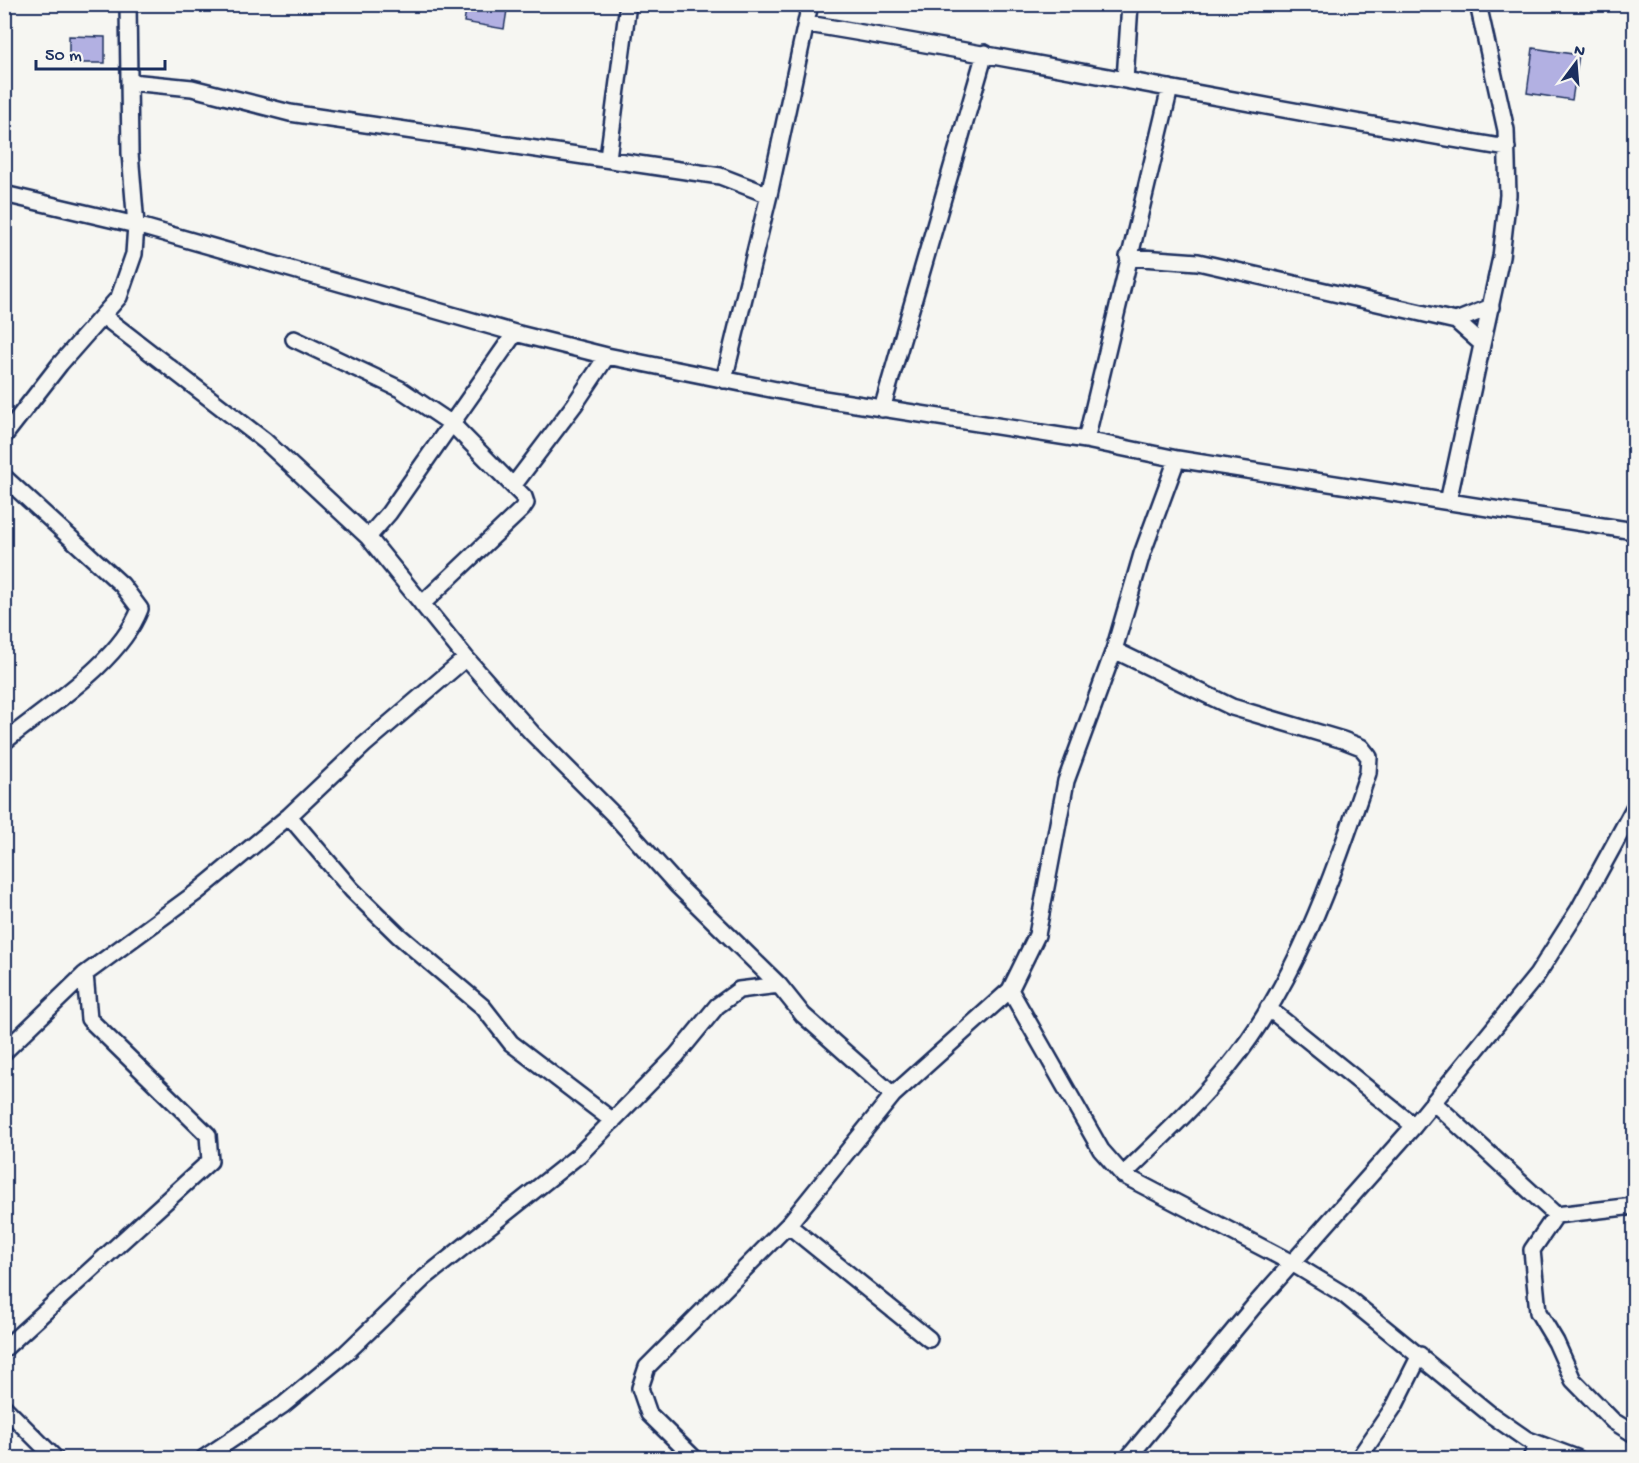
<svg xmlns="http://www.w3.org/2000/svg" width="1639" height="1463" viewBox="0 0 1639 1463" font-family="'Gochi Hand',sans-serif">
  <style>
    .building { fill: #b2b0e2; stroke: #1b2f5e; stroke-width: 1.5 }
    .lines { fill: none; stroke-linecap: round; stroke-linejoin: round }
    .street-casing { stroke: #1b2f5e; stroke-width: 20 }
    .street { stroke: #f6f6f2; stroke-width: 15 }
  </style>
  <rect width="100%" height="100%" fill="#f6f6f2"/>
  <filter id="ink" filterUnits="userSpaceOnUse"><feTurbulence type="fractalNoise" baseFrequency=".0167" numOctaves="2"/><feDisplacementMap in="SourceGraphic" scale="12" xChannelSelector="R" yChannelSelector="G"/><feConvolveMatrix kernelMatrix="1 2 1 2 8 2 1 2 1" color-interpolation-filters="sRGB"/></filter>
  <g filter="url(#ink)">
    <path class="building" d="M467 4H508L504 29 464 22Z
      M69 36 105 37V63H69Z
      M1533 48 1579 55 1572 100 1527 93Z"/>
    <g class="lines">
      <g class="street-casing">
        <path id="street" d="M808 24C1041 62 1273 110 1507 148
          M1125 80 1130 4
          M131 82 192 88 290 113 720 176 769 195
          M608 158 628 4
          M4 194 136 225 515 333 607 356 811 397 1086 440 1177 459 1634 531
          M1128 257 1198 262 1456 321 1482 344
          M103 316 265 441 368 537 466 658 532 733 615 816 677 885 779 985 803 1015 893 1095
          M1456 321 1491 307
          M294 339 400 389 452 424 524 497 526 503 522 509 422 604
          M724 380 769 195 810 4
          M882 409 985 53
          M4 436 60 364 119 297 134 254 136 225 130 153 128 4
          M1086 440 1170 88
          M4 477 122 585 140 609C119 663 48 706 4 742
          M513 486 575 404 607 356
          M1448 502 1501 257 1508 195 1506 130 1478 4
          M368 537 389 513 515 333
          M1114 650 1232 707 1343 740 1361 747 1369 757 1368 773C1333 875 1297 983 1228 1067 1196 1106 1159 1140 1123 1175
          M289 816 352 890 398 935 483 1007 511 1043 613 1121
          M1010 990 1101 1150 1123 1175 1292 1263 1343 1294 1490 1414 1526 1439 1577 1458
          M1268 1008 1414 1126
          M4 1052 85 974 197 892 289 816 364 745 466 658
          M1433 1102 1556 1215
          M1634 1206 1556 1215 1532 1250 1538 1312 1556 1342 1573 1380 1613 1421 1634 1434
          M788 1225 929 1339
          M4 1349 210 1161 208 1135 89 1019 85 974
          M4 1407 55 1458
          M204 1458 283 1405 345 1354 423 1279 579 1155 676 1056 717 1006 739 990 779 985
          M694 1458 649 1414 640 1388 647 1367 788 1225 893 1095 1010 990 1037 935 1066 781 1114 650 1142 554 1177 459
          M1128 1458 1254 1306 1414 1126 1537 975 1579 909 1634 808
          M1359 1458 1395 1405 1420 1355
          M1531 1458 1538 1444"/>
      </g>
      <use href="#street" class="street"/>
    </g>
  </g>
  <rect width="1639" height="1463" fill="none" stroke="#f6f6f2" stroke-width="24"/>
  <rect x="12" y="12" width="1615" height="1439" fill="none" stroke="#1b2f5e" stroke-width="2" filter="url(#ink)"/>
  <g transform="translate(1576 63) rotate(16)" stroke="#f6f6f2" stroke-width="4.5" paint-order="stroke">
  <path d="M0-4.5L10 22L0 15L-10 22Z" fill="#1b2f5e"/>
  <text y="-9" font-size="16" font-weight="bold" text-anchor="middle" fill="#1b2f5e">N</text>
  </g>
  <path d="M36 60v9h129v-9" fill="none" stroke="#1b2f5e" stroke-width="3"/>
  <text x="45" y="60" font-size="18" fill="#1b2f5e" stroke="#f6f6f2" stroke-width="4.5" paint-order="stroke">50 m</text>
</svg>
